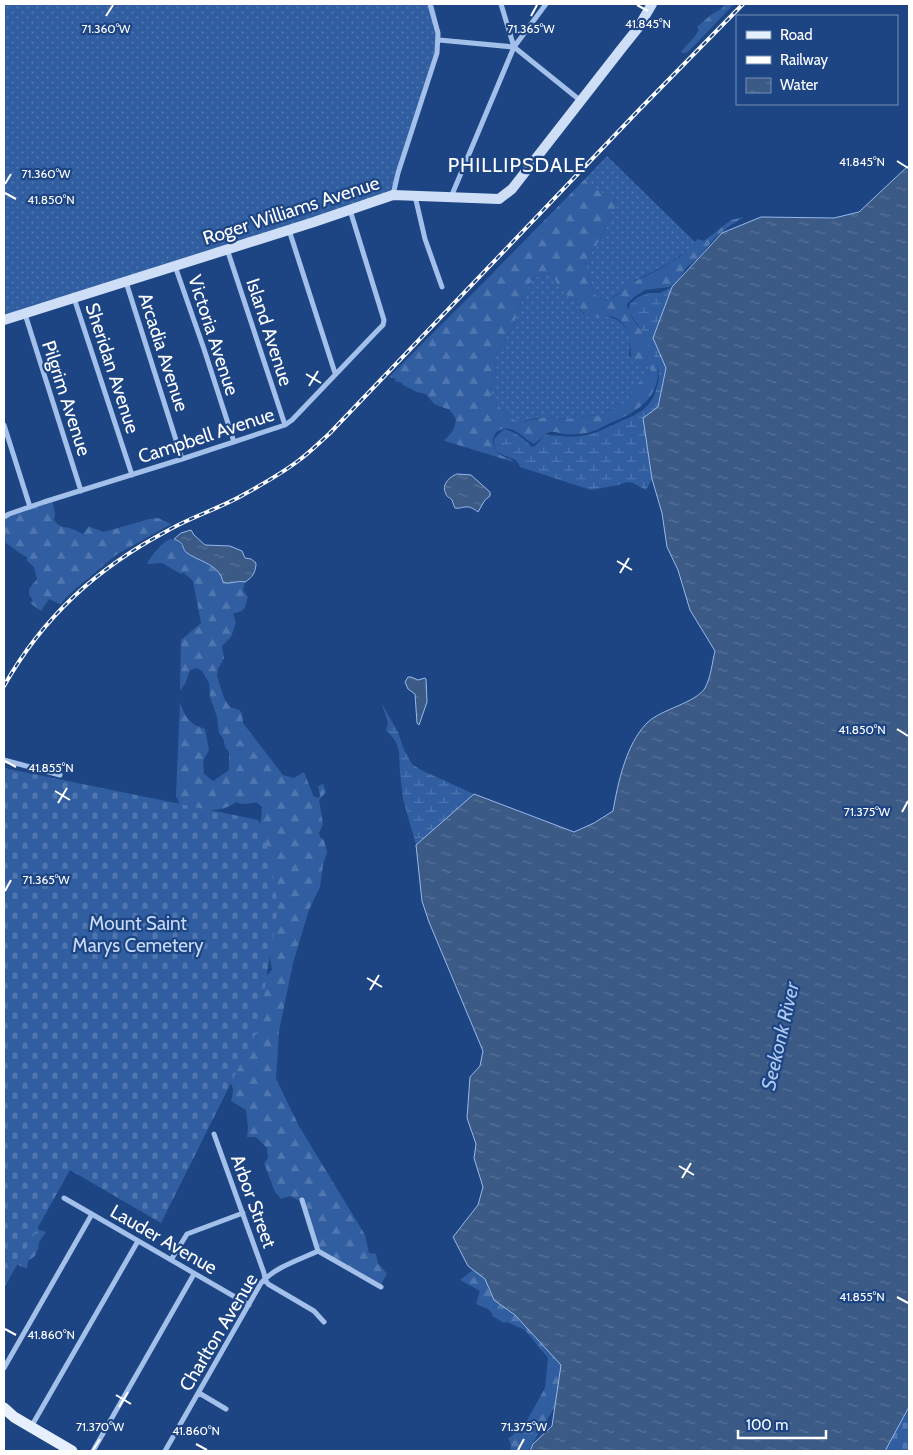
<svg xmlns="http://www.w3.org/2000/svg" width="913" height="1455" viewBox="0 0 913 1455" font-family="Cabin,sans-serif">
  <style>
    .grass { fill: url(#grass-dots) }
    .forest { fill: url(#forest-firs); fill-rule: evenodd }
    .wetland { fill: url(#wetland-marsh) }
    .cemetery { fill: url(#cemetery-stones) }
    .water { fill: url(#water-ripples); stroke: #96baec }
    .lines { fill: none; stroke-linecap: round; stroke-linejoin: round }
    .street { stroke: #a3c0ea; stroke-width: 5 }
    .secondary { stroke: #cedef7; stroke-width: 10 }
    .primary { stroke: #e6effe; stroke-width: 11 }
    .rail-casing { stroke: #fff; stroke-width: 4 }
    .rail { stroke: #1d4583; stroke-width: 2; stroke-dasharray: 5.5; stroke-linecap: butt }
    .ticks { fill: none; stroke: #fff; stroke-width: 2 }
    .labels { text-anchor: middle; stroke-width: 4.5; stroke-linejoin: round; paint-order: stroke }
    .street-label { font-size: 19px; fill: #fff; stroke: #1d4583 }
    .park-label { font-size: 19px; fill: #c7dbf7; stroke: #1d4583 }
    .neighbourhood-label { font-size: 20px; letter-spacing: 1px; fill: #fff; stroke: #1d4583 }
    .water-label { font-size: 20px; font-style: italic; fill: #aecaf1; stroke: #1d4583 }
    .ticks-label { font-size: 12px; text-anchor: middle; fill: #fff; stroke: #1d4583; stroke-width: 4.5; stroke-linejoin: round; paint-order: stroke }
  </style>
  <defs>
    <pattern id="grass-dots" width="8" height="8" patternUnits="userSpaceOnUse" patternTransform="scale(1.25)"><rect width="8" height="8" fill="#305ea1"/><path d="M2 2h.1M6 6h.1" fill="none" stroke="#4f76af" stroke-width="1.8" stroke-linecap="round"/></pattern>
    <pattern id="forest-firs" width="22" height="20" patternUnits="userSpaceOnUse" patternTransform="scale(1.25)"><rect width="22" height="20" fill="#305ea1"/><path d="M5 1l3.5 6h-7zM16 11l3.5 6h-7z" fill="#4f76af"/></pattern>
    <pattern id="wetland-marsh" width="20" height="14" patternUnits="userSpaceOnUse" patternTransform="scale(1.25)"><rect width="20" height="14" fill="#305ea1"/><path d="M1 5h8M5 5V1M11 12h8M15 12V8" fill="none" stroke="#4f76af"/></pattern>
    <pattern id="cemetery-stones" width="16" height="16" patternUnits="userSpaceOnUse" patternTransform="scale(1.25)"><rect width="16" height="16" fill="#305ea1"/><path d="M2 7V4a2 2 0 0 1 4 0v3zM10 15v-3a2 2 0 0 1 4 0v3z" fill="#4f76af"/></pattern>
    <pattern id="water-ripples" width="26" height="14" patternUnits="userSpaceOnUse" patternTransform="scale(1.25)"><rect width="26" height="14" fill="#3b5a86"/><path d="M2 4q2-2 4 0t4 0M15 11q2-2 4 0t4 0" fill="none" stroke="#587398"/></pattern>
  </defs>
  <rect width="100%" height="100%" fill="#1d4583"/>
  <path class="grass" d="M4 4H434L441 39 394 193 4 317Z
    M607 156 695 242 688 250 670 263 636 280 609 300 603 301 597 297 593 291 585 263 603 235 610 217V213L613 211 616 199C604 194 594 190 585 179Z
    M551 273 565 293 576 303 583 314C603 315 627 315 630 340 630 345 629 351 629 356L646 364 651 370 648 376 638 384 626 403 599 415 566 419 545 417 536 418 523 422 514 420 498 406 494 401 492 396V387L496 375 494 359 498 351 514 324 519 307 530 283 533 279 540 275Z"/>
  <path class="forest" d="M726 4H734L689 51 686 53H682L681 52C687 44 694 39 699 30L697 27 712 14 721 9Z
    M585 179C594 190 604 194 617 199 618 206 616 209 610 213V217L603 235 585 263 593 291 597 297 603 301 609 300 617 295 629 284 660 269 680 257 698 239 704 241 731 220 744 217 728 227 714 239 698 258 686 268 678 281 674 285 669 287 645 290 633 298 627 304C627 315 644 333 650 343 669 382 652 406 615 421 605 425 597 431 587 433 579 434 571 435 564 434 558 433 554 431 549 432L534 444C524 439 513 424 500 430 496 431 494 435 493 439 492 443 495 450 498 453 503 458 511 457 513 462L445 441 444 440C452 434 455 428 456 419L450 410 434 404 426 394 417 392 403 385 402 383 395 381 396 379 389 377 480 286ZM551 273C555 280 559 287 564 293 568 296 572 299 576 303 580 308 583 315 589 317 602 319 614 310 625 326 633 338 628 352 633 364H646L651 370 648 376 638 383 626 403 599 415 566 419 545 417 523 422 514 420 498 406 494 401 492 396V387L496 375 494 359 498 351 514 324 519 307 530 283 533 279 540 275Z
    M52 500 55 514 54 520C59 528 64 526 72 529 76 530 80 533 83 534L89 526 90 527 104 532 149 519 158 518 171 524 116 555 74 590 60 604 49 599 41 611 30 603 33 600 29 595V589L37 579 34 567 27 561V557C18 553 13 547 4 542V520L8 515Z
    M170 539C182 540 180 547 187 553 196 560 209 562 218 570 221 574 224 579 227 583L242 581 245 582 243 590 248 597C246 601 246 608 243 610 241 612 236 612 233 614L236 623 231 637 222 646 224 658 218 669 217 676 224 698 230 707 239 710 242 713 243 723 283 775 294 778 304 772 312 792 313 796 318 798 320 796 318 786 323 784 326 792 319 800 323 824 319 833 320 837 324 840 327 852 323 865 320 887 309 910 293 963 279 1031 276 1079 299 1126 365 1235 369 1253 376 1254 378 1263 387 1274 381 1284 319 1250 302 1202 290 1196 281 1199 275 1192 264 1163 268 1158 267 1148 256 1137H247L248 1127 246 1110 231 1101C235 1086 233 1086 224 1075L266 976 272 970 269 952 277 901 274 892 257 829 261 820 262 807 256 802C249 804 242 805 236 802 221 814 199 810 181 807L176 796 180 702C185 718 190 724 205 729L209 750 203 761 204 774 213 781 229 770V752L225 747 223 738 219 733 217 717 210 697 209 683 202 671 197 668 190 670 185 684 180 691 181 640 201 623 193 581 184 573 181 574 162 563 147 564C152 554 161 544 170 539Z
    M37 1226 39 1230 46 1232 39 1242 38 1249 35 1256 28 1261 27 1269 18 1265H13Z
    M476 1265 562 1349 558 1361 565 1364 557 1401 553 1410 528 1451H510L511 1445 508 1438C517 1435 513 1428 525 1424L545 1388 548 1358 525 1330 507 1322 504 1323 492 1316V1313L488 1309 476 1304 480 1291 460 1280 473 1270Z"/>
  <path class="wetland" d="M672 287 653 338 666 368 658 408 643 418 652 479 646 490 633 483 626 482 619 485 591 490 520 467C516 451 492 462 494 439L504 429C515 432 525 439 532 447L535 446 545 435C557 435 568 438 580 436 593 435 607 428 619 422 628 418 639 414 646 407 655 399 661 380 658 368 654 350 639 325 628 311L630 304 638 297 649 293H660Z
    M382 704 398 732 404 750 412 764 421 770 474 794 416 845 403 799 400 772 399 752 396 742 390 734 386 731 388 723Z"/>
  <path class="cemetery" d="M4 768 258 820 269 850 278 907 258 1029 161 1223 70 1170 4 1288Z
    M909 1407V1451H885L908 1410Z"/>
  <path class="water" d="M909 165V1407L885 1451H530L533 1444 552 1426 561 1365 515 1315 494 1300 485 1279 468 1266 453 1237 478 1205 483 1187 474 1158 476 1144 467 1118 470 1077 480 1066 483 1051 429 922 422 901 416 845 474 794 574 832 594 823 613 811C618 783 626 744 647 723 661 709 696 703 705 688 711 677 712 663 715 651L690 610 678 570 667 547 662 513 652 479 643 418 658 407 666 368 653 338 672 287 722 233 761 217 834 218 859 212Z
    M457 474 471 475 490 492V496L485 500 478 512C474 509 470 506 465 507 461 507 460 509 455 508 454 506 453 503 452 500 449 496 448 499 446 494 441 485 449 477 457 474Z
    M191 530 194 535 205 545 230 546 242 551 245 558 251 559 256 563C256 572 252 578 245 582 237 580 230 585 223 582 219 564 200 562 187 553 183 550 184 547 181 543 179 541 176 540 174 539L181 533Z
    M408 677H411L418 680 425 678 426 679 427 702 419 725 417 723 415 694 408 689 405 682Z"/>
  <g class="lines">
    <path class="street" d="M501 4 514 47
      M439 40 514 47 581 101
      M393 195 398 173 437 53 438 33 430 4
      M415 196 425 239 442 287
      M451 197 514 47 546 4
      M289 230 335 373
      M227 249 285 425
      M175 266 204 349 234 442
      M126 282 182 459
      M74 298 132 475
      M25 314 81 491
      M4 425 30 507
      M4 517 9 514 44 502 182 459 285 425 292 420 377 331 383 325 384 320 350 210
      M4 760 60 775
      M214 1134 264 1273 265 1279 268 1284 314 1311 324 1322
      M64 1198 249 1305
      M302 1200 318 1251 381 1287
      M171 1260 187 1234 243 1213
      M4 1368 92 1214
      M199 1393 226 1409
      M31 1427 138 1241
      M93 1451 194 1274
      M165 1451 261 1283C275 1267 299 1260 318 1251"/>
    <path class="secondary" d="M4 320 314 222 393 195 499 199 512 189 622 48 638 28 652 4"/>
    <path class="primary" d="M4 1408 14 1417 72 1451"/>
    <g class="rail-casing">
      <path id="rail" d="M4 686C43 617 97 568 167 531 191 517 218 509 243 495 261 485 281 474 298 461 309 453 319 443 329 434L638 111 743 4"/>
    </g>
    <use href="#rail" class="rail"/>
  </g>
  <path class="ticks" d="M637 5 648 11M106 16 113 5M531 16 537 5M897 161 908 168M5 184 11 174M5 193 16 199M306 374 321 383M309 386 318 371M617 561 632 570M620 573 629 558M897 729 908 736M5 761 16 767M55 791 70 800M58 803 67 788M902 812 908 801M5 891 11 880M367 978 382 987M370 990 379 975M679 1166 694 1175M682 1178 691 1163M897 1297 908 1303M5 1329 16 1335M116 1395 131 1404M119 1407 128 1392M196 1444 207 1450M93 1450 100 1439M518 1450 524 1439"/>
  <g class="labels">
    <g class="street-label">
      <text transform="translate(291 210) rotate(-18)" y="7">Roger Williams Avenue</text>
      <text transform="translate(270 332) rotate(72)" y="7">Island Avenue</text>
      <text transform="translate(214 335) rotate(72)" y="7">Victoria Avenue</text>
      <text transform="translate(164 352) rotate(72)" y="7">Arcadia Avenue</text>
      <text transform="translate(113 368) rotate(72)" y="7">Sheridan Avenue</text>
      <text transform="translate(67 398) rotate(72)" y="7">Pilgrim Avenue</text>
      <text transform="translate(206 435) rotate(-18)" y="7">Campbell Avenue</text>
      <text transform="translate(254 1201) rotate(70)" y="7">Arbor Street</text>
      <text transform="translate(164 1239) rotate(30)" y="7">Lauder Avenue</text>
      <text transform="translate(218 1332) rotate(-59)" y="7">Charlton Avenue</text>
    </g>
    <g class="park-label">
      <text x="138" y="930">Mount Saint<tspan x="138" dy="22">Marys Cemetery</tspan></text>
    </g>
    <g class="neighbourhood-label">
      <text x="517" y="172">PHILLIPSDALE</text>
    </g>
    <g class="water-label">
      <text transform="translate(780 1036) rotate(-77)" y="7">Seekonk River</text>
    </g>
  </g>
  <g class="ticks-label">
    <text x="648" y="28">41.845°N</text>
    <text x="531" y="33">71.365°W</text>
    <text x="106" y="33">71.360°W</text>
    <text x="862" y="166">41.845°N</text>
    <text x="46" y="178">71.360°W</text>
    <text x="51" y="204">41.850°N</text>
    <text x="862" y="734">41.850°N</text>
    <text x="51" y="772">41.855°N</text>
    <text x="867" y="816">71.375°W</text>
    <text x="46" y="884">71.365°W</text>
    <text x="862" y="1301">41.855°N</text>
    <text x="51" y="1339">41.860°N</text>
    <text x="100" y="1431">71.370°W</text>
    <text x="524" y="1431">71.375°W</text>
    <text x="196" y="1435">41.860°N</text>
  </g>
  <rect width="913" height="1455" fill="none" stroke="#ffffff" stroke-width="10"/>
  <rect x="736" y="15" width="162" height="90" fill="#1d4583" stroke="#778fb5"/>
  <rect x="746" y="31" width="25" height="8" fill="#e6effe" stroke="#778fb5"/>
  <text x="780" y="40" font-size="15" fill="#ffffff">Road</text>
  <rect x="746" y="56" width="25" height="8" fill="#ffffff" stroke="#778fb5"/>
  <text x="780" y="65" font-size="15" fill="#ffffff">Railway</text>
  <rect x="746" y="78" width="25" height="15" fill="url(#water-ripples)" stroke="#778fb5"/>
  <text x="780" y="90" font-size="15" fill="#ffffff">Water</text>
  <path d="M738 1430v8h88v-8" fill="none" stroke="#ffffff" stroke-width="2.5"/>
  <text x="746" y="1430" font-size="15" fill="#ffffff" stroke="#1d4583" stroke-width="4" paint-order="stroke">100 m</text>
</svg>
